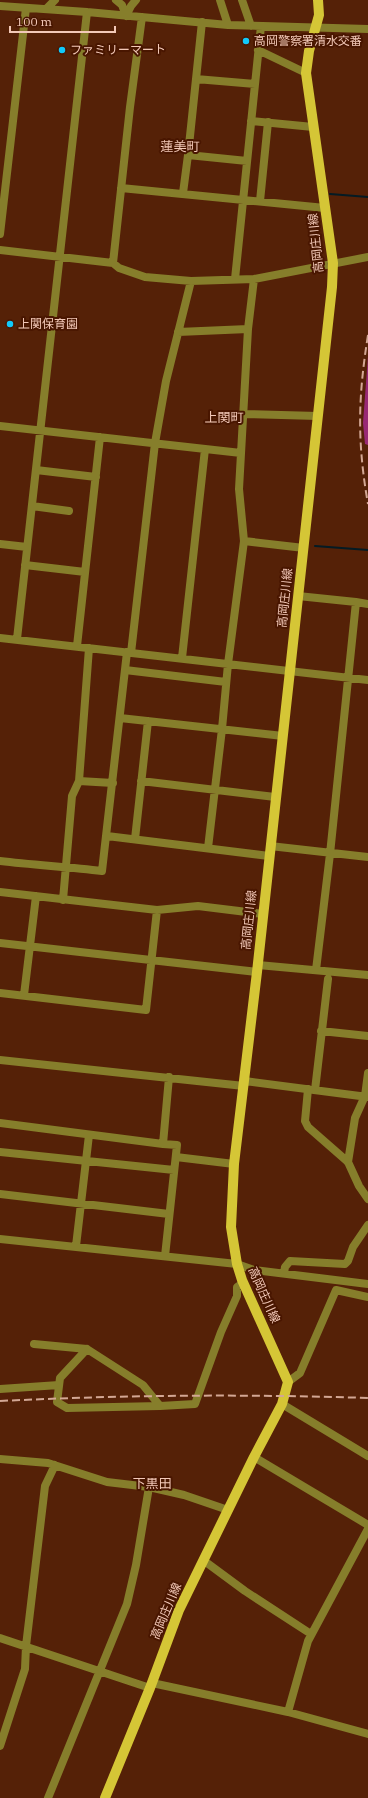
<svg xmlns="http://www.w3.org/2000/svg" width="368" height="1798" viewBox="0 0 368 1798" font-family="'IBM Plex Serif','Noto Sans JP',serif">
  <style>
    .green { fill: #982975 }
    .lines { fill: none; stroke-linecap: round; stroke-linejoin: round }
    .stream { stroke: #041b24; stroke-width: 2 }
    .minor { stroke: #867e2b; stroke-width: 8 }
    .major { stroke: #d5c636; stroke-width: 10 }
    .rail { stroke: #d3a794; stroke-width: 2; stroke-dasharray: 8 4; stroke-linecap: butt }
    .poi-dot { fill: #11cafb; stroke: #491600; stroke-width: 1.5 }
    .labels { text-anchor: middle; stroke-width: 4; stroke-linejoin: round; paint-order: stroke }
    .poi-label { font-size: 12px; fill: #f3c9b8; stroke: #491600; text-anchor: start }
    .street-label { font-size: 12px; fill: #f3c9b8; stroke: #491600 }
    .neighbourhood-label { font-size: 13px; fill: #f3c9b8; stroke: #491600 }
  </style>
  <rect width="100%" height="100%" fill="#552107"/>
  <path class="green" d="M368 356V445L365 444 363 423Z"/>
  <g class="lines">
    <path class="stream" d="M330 194 368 197
      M315 546 368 550"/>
    <path class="minor" d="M116 0 122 5 126 16
      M220 0 228 25
      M242 0 251 26
      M0 6 87 12 228 25 368 29
      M46 9 55 0
      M126 16 131 6 136 0
      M202 22 196 79 255 84
      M258 50 306 73
      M196 79 188 155 247 161
      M251 121 313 127
      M121 188 325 208
      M183 193 188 155
      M260 201 268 122
      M0 234 26 8
      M0 250 113 263 119 268 145 277 191 281 254 279 368 257
      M113 263 130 107 142 17
      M235 279 261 26
      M178 332 248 329
      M244 414 318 416
      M0 426 241 453
      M36 470 96 477
      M32 506 69 511
      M244 541 304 548
      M0 544 27 547
      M25 565 85 572
      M298 596 356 602 330 854 316 970
      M356 602 368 604
      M0 638 368 680
      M17 639 87 12
      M77 646 100 437
      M131 653 155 443 166 381 191 281
      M182 658 205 449
      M125 670 226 682
      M120 718 283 736
      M79 781 113 783
      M141 781 275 797
      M107 836 269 856
      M135 839 148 721
      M270 846 368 857
      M208 848 222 729 228 664 244 541 239 489 248 329 254 279
      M0 861C34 865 68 867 102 871L127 652
      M0 892 157 910 198 906 263 914
      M63 900 72 796 79 781 89 648
      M0 943 257 972
      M258 965 368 975
      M0 993 146 1010 157 910
      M24 995 36 896
      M321 1031 368 1036
      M0 1060 244 1086
      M245 1081 368 1097
      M308 1089 305 1121 308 1127 348 1162 359 1186 368 1199
      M315 1090 328 979
      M0 1123 163 1144
      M0 1152 174 1170
      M176 1157 234 1164
      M348 1162 355 1118 365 1096 368 1073
      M0 1194 169 1214
      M0 1239 237 1264 254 1270 368 1284
      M76 1246 89 1135
      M165 1256 177 1145 163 1144 169 1077
      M284 1273 285 1267 290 1261 345 1264 348 1261 353 1247 368 1225
      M34 1344 87 1349 143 1385 160 1406 195 1404 221 1332 237 1296V1287L243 1283
      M87 1349 60 1378 57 1402 67 1408 160 1406
      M288 1382 300 1373 336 1290 368 1297
      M0 1389 59 1385
      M282 1404 368 1456
      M254 1457 368 1525
      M0 1459 48 1463 107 1482 149 1487 184 1495 228 1510
      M203 1560 245 1591 311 1634
      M0 1638 150 1688
      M152 1683 288 1712 368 1734
      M288 1712 308 1641 368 1529
      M0 1746 25 1669 26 1646 45 1486 55 1465
      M48 1798 127 1604 136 1565 149 1487"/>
    <path class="major" d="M105 1798 150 1688 179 1610 254 1457 282 1404 288 1382 242 1280 237 1264 231 1227 234 1164 257 972 332 287 333 263 306 73 309 51 319 15 318 0"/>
    <path class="rail" d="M368 335C358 397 357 442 368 504
      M0 1401C123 1395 245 1394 368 1398"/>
  </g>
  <g class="poi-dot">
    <circle cx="246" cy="41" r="4"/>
    <circle cx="62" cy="50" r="4"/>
    <circle cx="10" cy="324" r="4"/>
  </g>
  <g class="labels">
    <g class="poi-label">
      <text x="254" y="45">高岡警察署清水交番</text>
      <text x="70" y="54">ファミリーマート</text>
      <text x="18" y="328">上関保育園</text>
    </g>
    <g class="street-label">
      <text transform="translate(316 243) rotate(-96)" y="4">高岡庄川線</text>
      <text transform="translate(285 598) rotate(-84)" y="4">高岡庄川線</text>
      <text transform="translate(249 920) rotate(-84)" y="4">高岡庄川線</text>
      <text transform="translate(264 1295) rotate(66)" y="4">高岡庄川線</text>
      <text transform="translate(166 1611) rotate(-67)" y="4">高岡庄川線</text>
    </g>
    <g class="neighbourhood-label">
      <text x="180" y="151">蓮美町</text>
      <text x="224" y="422">上関町</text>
      <text x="152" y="1488">下黒田</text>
    </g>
  </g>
  <path d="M10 26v6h105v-6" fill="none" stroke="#f3c9b8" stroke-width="2"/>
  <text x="16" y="26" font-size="12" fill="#f3c9b8" stroke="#491600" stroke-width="3" paint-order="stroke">100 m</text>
</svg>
